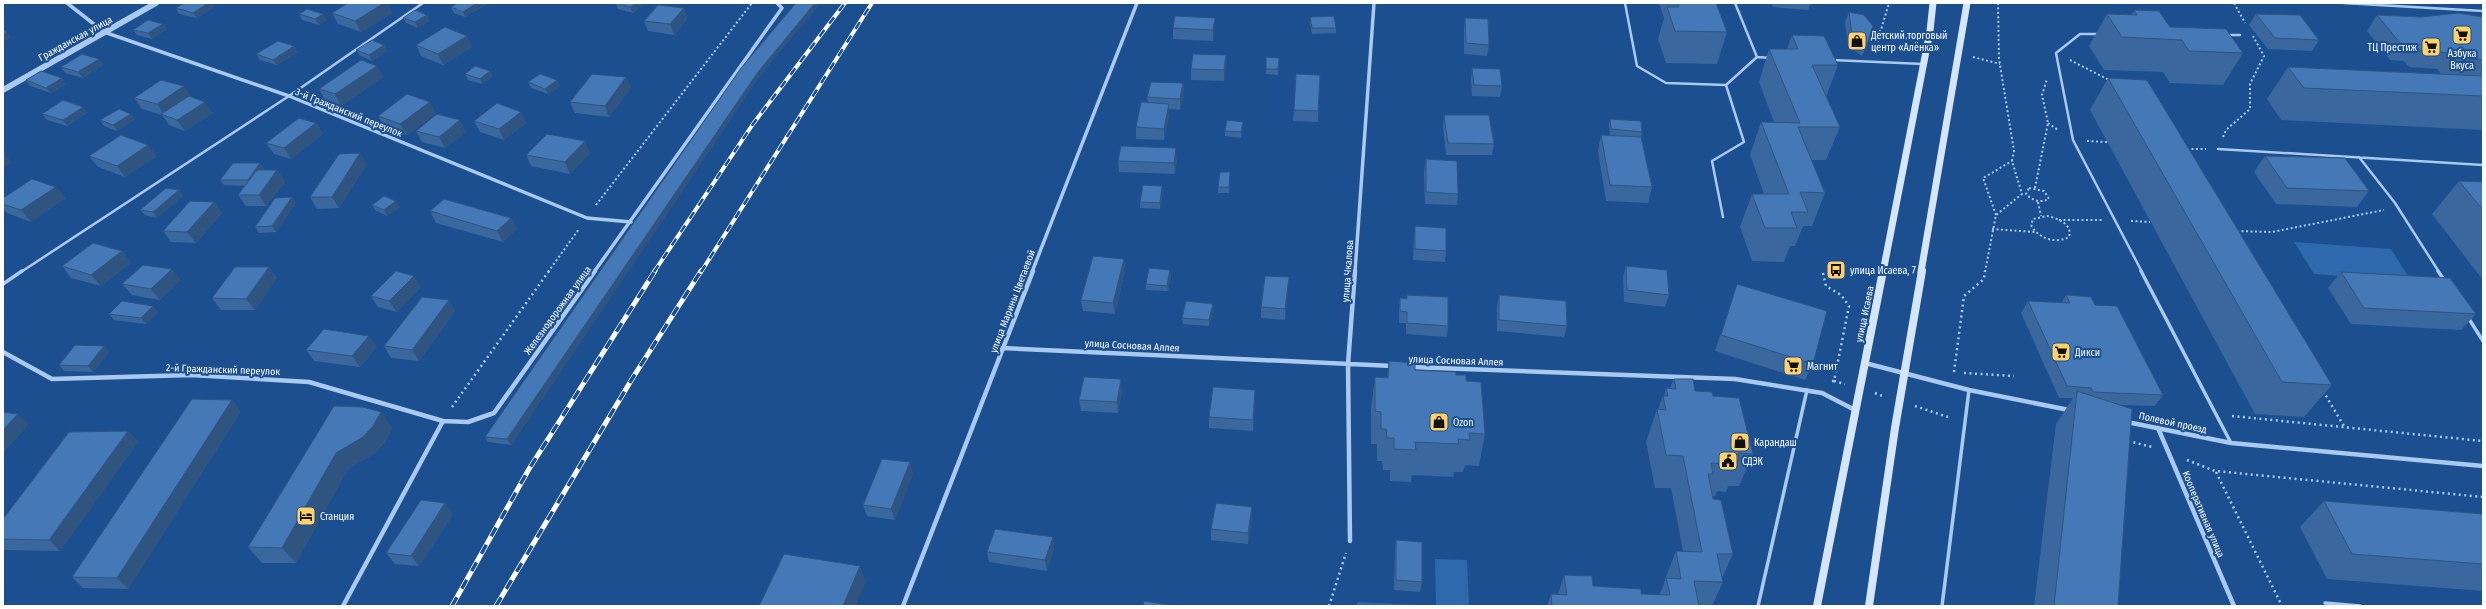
<svg xmlns="http://www.w3.org/2000/svg" width="2486" height="609" viewBox="0 0 2486 609" font-family="'Fira Sans Condensed',sans-serif">
  <style>
    .green { fill: #2e69ad }
    .lines { fill: none; stroke-linecap: round; stroke-linejoin: round }
    .path-far1 { stroke: #a9c9ee; stroke-width: 2; stroke-dasharray: 2 2.5; stroke-linecap: butt }
    .path { stroke: #a9c9ee; stroke-width: 2.5; stroke-dasharray: 2 3.5; stroke-linecap: butt }
    .service-far1 { stroke: #a9c9ee; stroke-width: 2.5 }
    .service { stroke: #a9c9ee; stroke-width: 3.5 }
    .minor-far1 { stroke: #a9c9ee; stroke-width: 3.5 }
    .minor { stroke: #a9c9ee; stroke-width: 4.5 }
    .tertiary { stroke: #a9c9ee; stroke-width: 6 }
    .secondary-far1 { stroke: #d6e6fa; stroke-width: 7 }
    .secondary { stroke: #d6e6fa; stroke-width: 8 }
    .rail-far1-casing { stroke: #fff; stroke-width: 4 }
    .rail-casing { stroke: #fff; stroke-width: 5 }
    .rail-far1 { stroke: #1b4f8f; stroke-width: 2.5; stroke-dasharray: 8; stroke-linecap: butt }
    .rail { stroke: #1b4f8f; stroke-width: 3.5; stroke-dasharray: 10; stroke-linecap: butt }
    .wall { fill: #3a679d }
    .shaded-wall { fill: #305480 }
    .building { fill: #4478b7; stroke: #305480 }
    .labels { text-anchor: middle; stroke-width: 4; stroke-linejoin: round; paint-order: stroke }
    .poi-label { font-size: 10px; fill: #fff; stroke: #1b4f8f; text-anchor: start }
    .street-label { font-size: 10px; fill: #fff; stroke: #1b4f8f }
  </style>
  <rect width="100%" height="100%" fill="#1b4f8f"/>
  <path class="green" d="M2294 242 2391 249 2411 281 2314 274Z
    M1435 559 1467 560 1469 606H1356L1358 602 1436 606Z"/>
  <g class="lines">
    <path class="path-far1" d="M2234 3 2245 23
      M1879 31 1912 40
      M1875 50 1889 3
      M1973 57 2000 64
      M2070 60 2109 80
      M2048 123 2058 130
      M2223 137 2226 130 2250 109V84L2264 56 2253 36
      M2087 141 2107 142
      M2187 149H2206
      M2029 188 2044 191 2049 199C2040 203 2033 201 2026 194Z
      M2035 188 2048 123 2042 95 2047 79
      M2038 202 2041 216
      M596 205 752 3
      M1996 215 1983 178 2012 161
      M2047 216C2057 218 2073 224 2069 237 2055 244 2039 239 2031 225L2033 219Z
      M2059 220H2102
      M2131 221 2150 222
      M1992 229 2035 232
      M2237 231 2272 232 2384 210
      M548 272 579 229
      M1985 272 1996 215 2022 194 2012 161 2014 151 1999 59 1998 3"/>
    <path class="path" d="M1823 273 1826 286 1841 295 1849 306 1834 381H1830
      M1954 372 1964 296 1984 279 1985 271
      M1964 373 2014 376
      M1834 381 1845 384
      M2323 391 2344 426
      M1875 393 1885 397
      M1915 406 1948 417
      M452 407 549 271
      M2232 416 2483 441
      M2128 441 2152 447
      M2187 460 2215 471 2483 497
      M2216 472 2282 606
      M1329 606 1346 553"/>
    <path class="service-far1" d="M1625 3 1637 66 1666 83 1726 85
      M1735 3 1757 57 1771 58
      M2343 3 2483 11
      M2099 34H2080L2056 53 2073 140 2142 272
      M2227 35H2240
      M1832 60 1923 64
      M2218 149 2483 165
      M2359 157 2395 203 2439 272
      M1723 217 1712 161 1744 142 1726 85 1757 57
      M21 272 289 96 423 3"/>
    <path class="service" d="M2141 271 2231 443
      M2438 271 2444 280
      M3 284 22 271
      M2469 319 2483 341
      M2325 603 2360 606
      M1758 606 1807 390
      M1942 606 1969 390"/>
    <path class="minor-far1" d="M67 3 104 32 289 96 587 218 631 222
      M594 272 782 8 777 3
      M1032 272 1137 3
      M1355 272 1374 3"/>
    <path class="minor" d="M1002 348 1393 366
      M3 352 52 379 191 375 309 382 443 421 468 422 494 413 595 271
      M1865 363 1969 390 2069 410
      M1410 367 1735 379 1822 393 1855 410
      M2127 422 2231 443 2483 466
      M2158 428 2234 606
      M1350 541 1348 364 1355 271
      M343 606 443 421
      M903 606 1033 271"/>
    <path class="tertiary" d="M3 90 156 3"/>
    <path class="secondary-far1" d="M1883 272 1930 31 1933 3
      M1921 272 1967 3"/>
    <path class="secondary" d="M1817 606 1883 271
      M1869 606 1895 428 1922 271"/>
    <g class="rail-far1-casing">
      <path id="rail-far1" d="M654 272 753 124 845 3
        M701 272 872 3"/>
    </g>
    <g class="rail-casing">
      <path id="rail" d="M452 606 529 469 655 271
        M496 606 632 379 701 271"/>
    </g>
    <use href="#rail-far1" class="rail-far1"/>
    <use href="#rail" class="rail"/>
  </g>
  <path class="wall" d="M184 3H211L214 7 197 18 179 14 176 8Z
    M348 3H387L392 13 361 32 338 24 332 13Z
    M458 3H484L485 5 465 17 454 13 451 7Z
    M616 3H644L633 13 618 9Z
    M796 3H820L759 77 511 445 488 442 485 437Z
    M1659 3H1716L1727 32 1717 64 1666 63 1658 39 1664 18Z
    M1772 3H1811L1808 10 1773 7Z
    M684 8 687 19 674 35 648 31 644 21Z
    M2134 10 2170 27 2243 53 2223 85 2170 83 2163 72 2104 70 2089 46 2107 14 2132 15Z
    M1849 12 1867 45 1862 56 1848 46 1845 22Z
    M299 14 327 20 319 25 302 20Z
    M2256 14 2319 40 2312 51 2268 49 2249 25Z
    M427 15 429 21 418 28 406 23 403 18Z
    M2377 15 2421 17H2483V130L2281 120 2267 99 2288 67 2466 75 2441 74 2437 69 2409 67 2404 61 2390 60 2367 31Z
    M1310 17 1336 28V33L1312 34 1310 23Z
    M1465 18 1489 45 1487 56 1464 54V29Z
    M163 24 167 29 152 39 137 35 133 30Z
    M1173 28 1215 29 1213 41 1173 39Z
    M1792 35 1838 65 1826 97 1840 127 1826 160H1812L1825 193 1812 226H1803L1795 246H1790L1784 262 1752 261 1740 227 1752 194H1764L1750 155 1761 122H1774L1759 82 1769 49H1787Z
    M384 45 387 51 372 61 359 55 356 50Z
    M416 45 472 47 443 65 421 56Z
    M298 52 277 65 260 60 256 54Z
    M1266 57 1279 58 1278 75 1266 74Z
    M99 59 103 65 83 78 65 73 61 67Z
    M377 66 383 77 341 106 325 100 319 89Z
    M1226 66 1224 81 1191 80V69Z
    M1472 68 1502 86 1500 97 1472 96 1471 79Z
    M465 74 493 76 482 84 468 80Z
    M1320 75 1318 122 1293 121 1294 110Z
    M626 77 631 88 609 117 575 113 570 102Z
    M2108 78 2332 385 2304 417 2255 414 2090 110Z
    M26 80 66 84 51 93 30 86Z
    M557 80 560 86 548 94 531 88 528 82Z
    M1183 83 1184 95 1180 110 1169 109V115L1164 140 1136 139V127L1148 103 1147 97Z
    M192 97 213 113 185 131 169 125 162 115 142 109 134 98Z
    M88 112 67 126 47 120 42 114Z
    M521 112 526 123 504 140 480 132 474 121Z
    M436 113 407 135 384 127 378 116Z
    M1444 115 1494 144 1492 155H1446L1443 126Z
    M135 119 117 131 104 126 100 120Z
    M1610 119 1642 132 1641 137 1652 187 1648 203 1606 201 1598 151 1601 135 1627 137 1610 135 1609 124Z
    M316 123 323 134 291 159 274 154 266 143Z
    M1243 127 1241 138 1225 136V131Z
    M416 131 466 132 445 148 422 142Z
    M590 153 570 174 531 166 526 155Z
    M89 156H157L125 177 98 167Z
    M2265 156 2369 191 2357 207 2276 204 2254 172Z
    M1177 159 1175 174 1119 172 1118 161Z
    M1426 159 1458 194 1457 205 1425 204 1424 171Z
    M260 163 264 169 263 170H277L285 182 266 206H246L238 195 245 186 224 185 220 180Z
    M367 164 339 208 317 209 310 197Z
    M1230 172 1229 193H1218V187Z
    M2459 181 2483 182V280L2432 214Z
    M1162 186 1163 192 1160 209 1140 208V202Z
    M56 187 65 198 31 222 7 213 3 209V198Z
    M179 190 183 196 157 218 145 215 140 210Z
    M292 197 296 203 276 232 259 233 255 227Z
    M214 202 222 213 196 243 171 242 163 231Z
    M372 205 400 207 387 216 375 210Z
    M430 211 511 218 517 229 503 242 436 223Z
    M1415 226 1446 251 1445 262 1413 260 1414 237Z
    M122 251 131 263 101 286 71 278 62 266Z
    M1124 259 1125 270 1115 314 1083 311 1081 300Z
    M1626 266 1669 295 1665 307 1624 302 1623 277Z
    M269 267 277 278 255 310H221L212 298Z
    M1170 270 1171 275 1168 291 1146 290V284Z
    M2341 272 2476 314 2461 330 2351 324 2328 288Z
    M1289 277 1288 289 1285 320 1261 318V307Z
    M181 280 160 300 132 295 122 284Z
    M1737 284 1813 364 1805 380 1715 351Z
    M421 287 397 312 378 307 371 296Z
    M1407 295 1448 326 1447 337 1406 334V323H1399V309L1400 298H1407Z
    M1499 295 1567 326 1564 337 1497 331V306Z
    M2066 295 2095 305 2163 395 2155 406 2120 405 2118 606H2034L2056 424 2073 398H2059L2021 313 2028 301 2061 303Z
    M449 300 455 311 419 361 391 358 384 346Z
    M1213 310 1209 326 1183 324 1182 318Z
    M158 312 146 324 114 320 109 314Z
    M104 346 109 352 93 372 64 371 59 365Z
    M377 347 360 367 314 361 306 350Z
    M1389 361 1415 370 1456 375 1466 381 1485 434 1479 466 1465 465 1463 472H1454L1453 477 1412 475 1411 482 1390 481V470H1383L1382 461H1377V444H1371V409L1375 377H1387Z
    M1674 379 1695 391 1713 396 1753 454 1739 486H1728L1726 492 1717 491 1715 496H1713L1733 554 1722 578 1723 582 1712 606H1547L1551 594H1558L1564 575 1593 586 1641 594 1659 595 1664 584V582L1676 551H1683L1671 488H1655L1646 442 1657 409H1658L1663 396H1664L1666 388H1670Z
    M1122 390 1118 413 1081 411 1079 400Z
    M1255 401 1253 431 1209 428V417Z
    M241 411 128 589 83 588 72 577Z
    M392 428 385 442 375 453 348 469 296 563H262L248 547Z
    M128 431 138 442 60 551 3 550V539Z
    M913 473 895 520 867 516 863 505Z
    M2324 501 2483 514V591L2327 579 2300 527Z
    M1252 507V518L1248 544 1211 540V529Z
    M453 514 419 566 395 564 386 553Z
    M1053 537 1054 548 1047 571 989 562 987 552Z
    M1396 540 1422 582 1420 592 1394 590 1395 551Z"/>
  <path class="shaded-wall" d="M208 3H211L214 7 197 18 193 13Z
    M384 3H387L392 13 361 32 355 21Z
    M477 3H484L485 5 465 17 463 12Z
    M636 3H644L633 13 630 7Z
    M815 3H820L759 77 511 445 507 439 758 72Z
    M684 8 687 19 674 35 670 24Z
    M323 14 327 20 319 25 315 19Z
    M427 15 429 21 418 28 415 22Z
    M1215 18V29L1213 41V30Z
    M163 24 167 29 152 39 148 33Z
    M7 32 11 38 3 41V34Z
    M467 36 472 47 443 65 438 54Z
    M384 45 387 51 372 61 369 55Z
    M294 46 298 52 277 65 273 60Z
    M1226 55V66L1224 81V70Z
    M99 59 103 65 83 78 78 72Z
    M377 66 383 77 341 106 335 94Z
    M490 71 493 76 482 84 480 79Z
    M626 77 631 88 609 117 605 106Z
    M62 78 66 84 51 93 46 88Z
    M557 80 560 86 548 94 545 89Z
    M1183 83 1184 95 1180 110V99Z
    M184 86 192 97 165 116 157 104Z
    M205 102 213 113 185 131 177 120Z
    M430 102 436 113 407 135 400 124Z
    M1169 104V115L1164 140V129Z
    M83 107 88 112 67 126 63 120Z
    M521 112 526 123 504 140 499 129Z
    M131 114 135 119 117 131 113 125Z
    M460 120 466 132 445 148 439 137Z
    M1243 122V127L1241 138V132Z
    M316 123 323 134 291 159 284 148Z
    M585 141 590 153 570 174 565 162Z
    M148 145 157 156 125 177 117 166Z
    M1176 148 1177 159 1175 174 1174 163Z
    M3 152 12 163 3 168Z
    M360 153 367 164 339 208 332 197Z
    M260 163 264 169 251 186 248 180Z
    M277 170 285 182 266 206 259 195Z
    M1162 186 1163 192 1160 209V203Z
    M56 187 65 198 31 222 21 210Z
    M179 190 183 196 157 218 153 212Z
    M292 197 296 203 276 232 272 226Z
    M396 201 400 207 387 216 384 210Z
    M214 202 222 213 196 243 187 232Z
    M511 218 517 229 503 242 497 231Z
    M122 251 131 263 101 286 91 275Z
    M1124 259 1125 270 1115 314 1113 303Z
    M269 267 277 278 255 310 246 299Z
    M172 269 181 280 160 300 151 289Z
    M1170 270 1171 275 1168 291 1167 286Z
    M414 276 421 287 397 312 389 301Z
    M1289 277 1288 289 1285 320V309Z
    M449 300 455 311 419 361 412 350Z
    M1213 304V310L1209 326V320Z
    M153 306 158 312 146 324 141 318Z
    M3 310 5 312 3 314Z
    M369 336 377 347 360 367 352 356Z
    M104 346 109 352 93 372 88 366Z
    M1121 379 1122 390 1118 413 1117 402Z
    M1255 390V401L1253 431V420Z
    M232 400 241 411 128 589 117 578Z
    M381 412 392 428 385 442 375 453 348 469 296 563 282 548 336 453Z
    M18 414 29 425 3 453V430Z
    M128 431 138 442 60 551 49 540Z
    M910 462 913 473 895 520 891 509Z
    M445 503 453 514 419 566 411 556Z
    M1252 507V518L1248 544V533Z
    M1053 537 1054 548 1047 571 1045 560Z
    M860 566 866 581 855 606H843Z"/>
  <path class="building" d="M184 3H208L193 13 176 8Z
    M348 3H384L355 21 332 13Z
    M458 3H477L463 12 451 7Z
    M616 3H636L630 7Z
    M796 3H815L758 72 507 439 485 437 741 68Z
    M1678 3H1716L1727 32 1675 31 1667 7H1679Z
    M658 5 684 8 670 24 644 21Z
    M307 9 323 14 315 19 299 14Z
    M415 10 427 15 415 22 403 18Z
    M2134 10 2159 11 2170 27 2226 29 2243 53 2189 51 2182 40 2122 37 2107 14 2137 15Z
    M1849 12 1864 15 1873 26 1867 45 1852 35Z
    M2458 13 2483 17V60L2453 58 2449 53 2421 51 2415 45 2401 44 2377 15 2421 17Z
    M2256 14 2300 15 2319 40 2275 38Z
    M1175 16 1215 18 1213 30 1173 28Z
    M1334 16 1336 28H1312L1310 17Z
    M1465 18 1488 19 1489 45 1466 43Z
    M148 20 163 24 148 33 133 30Z
    M445 27 467 36 438 54 416 45Z
    M3 30 7 32 3 34Z
    M1792 35 1824 36 1838 65H1812L1840 127H1798L1825 193 1800 192 1808 212H1791L1797 228H1765L1752 194H1789L1761 122 1800 123 1769 49H1798Z
    M372 40 384 45 369 55 356 50Z
    M278 41 294 46 273 60 256 54Z
    M82 54 99 59 78 72 61 67Z
    M1193 54 1226 55 1224 70 1191 69Z
    M1266 57 1279 58 1278 69H1266Z
    M361 60 377 66 335 94 319 89Z
    M475 66 490 71 480 79 465 74Z
    M2288 67 2483 76V96L2304 88Z
    M1472 68 1500 69 1502 86 1474 85Z
    M41 71 62 78 46 88 26 80Z
    M540 74 557 80 545 89 528 82Z
    M592 74 626 77 605 106 570 102Z
    M1296 74 1320 75 1318 111 1294 110Z
    M2108 78 2147 80 2332 385 2282 382Z
    M161 80 184 86 157 104 134 98Z
    M1151 82 1183 83 1180 99 1147 97Z
    M407 94 430 102 400 124 378 116Z
    M189 96 205 102 177 120 161 114Z
    M63 100 83 107 63 120 42 114Z
    M1141 102 1169 104 1164 129 1136 127Z
    M497 103 521 112 499 129 474 121Z
    M119 109 131 114 113 125 100 120Z
    M437 114 460 120 439 137 416 131Z
    M1444 115H1489L1494 144 1448 143Z
    M299 118 316 123 284 148 266 143Z
    M1610 119 1641 121 1642 132 1611 129Z
    M1227 120 1243 122 1241 132 1225 131Z
    M547 134 585 141 565 162 526 155Z
    M121 135 148 145 117 166 89 156Z
    M1601 135 1641 137 1652 187 1610 185Z
    M1121 146 1176 148 1174 163 1118 161Z
    M360 153 332 197H310L339 154Z
    M2265 156 2345 158 2369 191 2287 188Z
    M1426 159 1457 161 1458 194 1426 192Z
    M233 163H260L248 180H220Z
    M257 170H277L259 195H238Z
    M1220 172H1230L1229 187H1218Z
    M32 179 56 187 21 210 3 204V198Z
    M2459 181 2483 182V210Z
    M1143 185 1162 186 1160 203 1140 202Z
    M166 188 179 190 153 212 140 210Z
    M384 196 396 201 384 210 372 205Z
    M292 197 272 226 255 227 275 198Z
    M444 199 511 218 497 231 430 211Z
    M190 201 214 202 187 232 163 231Z
    M1415 226 1446 228V251L1415 249Z
    M93 243 122 251 91 275 62 266Z
    M1093 256 1124 259 1113 303 1081 300Z
    M143 265 172 269 151 289 122 284Z
    M1626 266 1667 270 1669 295 1627 290Z
    M235 267H269L246 299 212 298Z
    M1149 268 1170 270 1167 286 1146 284Z
    M396 271 414 276 389 301 371 296Z
    M2341 272 2450 278 2476 314 2364 308Z
    M1265 276 1289 277 1285 309 1261 307Z
    M1737 284 1827 311 1813 364 1721 335Z
    M1407 295 1448 297V326L1407 323V312L1400 311V298L1407 299Z
    M1499 295 1566 301 1567 326 1499 320Z
    M2066 295 2091 297 2095 305 2117 306 2163 395 2093 392 2091 388 2067 386 2028 301 2070 303Z
    M422 297 449 300 412 350 384 346Z
    M122 301 153 306 141 318 109 314Z
    M1186 301 1213 304 1209 320 1182 318Z
    M324 329 369 336 352 356 306 350Z
    M75 345 104 346 88 366 59 365Z
    M1389 361 1415 363V370L1456 372V375H1466V381L1481 382 1485 434 1469 433 1470 440 1458 439 1459 444 1415 442 1416 450 1394 449V438H1387L1386 429H1381V412L1375 411V377L1388 378Z
    M1084 377 1121 379 1117 402 1079 400Z
    M1674 379H1693L1695 391 1712 392 1713 396 1739 398 1753 454 1738 453 1739 460 1727 459 1728 464 1711 463 1713 474H1708L1713 499 1721 500 1733 554H1717L1723 582 1694 581 1699 606H1552L1551 594 1567 595 1564 575 1592 576 1593 586 1641 589V594L1670 595 1666 578 1681 579 1676 551 1702 552 1683 456 1666 455 1657 409 1666 410 1663 396H1668L1666 388 1676 389Z
    M1213 387 1255 390 1253 420 1209 417Z
    M2077 391 2132 409 2118 606H2054Z
    M192 399 232 400 117 578 72 577Z
    M334 406 363 407 381 412 373 426 363 437 336 453 282 548 248 547Z
    M3 412 18 414 3 430Z
    M128 431 49 540 3 539V519L69 432Z
    M882 459 910 462 891 509 863 505Z
    M421 500 445 503 411 556 386 553Z
    M2324 501 2483 514V564L2352 554Z
    M1216 503 1252 507 1248 533 1211 529Z
    M995 529 1053 537 1045 560 987 552Z
    M1396 540 1422 542V582L1396 580Z
    M784 554 860 566 843 606H759Z
    M1144 601 1176 606H1143Z"/>
  <defs>
    <g id="supermarket-square" transform="scale(1)"><rect x="-9" y="-9" width="18" height="18" rx="4" fill="#ffd166" stroke="#1b4f8f"/><path d="M-6-5.5h2.5l.6 2H6L4.5 2H-2.5L-4.4-4H-6ZM-1.5 3.2a1.3 1.3 0 1 0 .1 0ZM3 3.2a1.3 1.3 0 1 0 .1 0Z" fill="#111"/></g>
    <g id="shop-square" transform="scale(1)"><rect x="-9" y="-9" width="18" height="18" rx="4" fill="#ffd166" stroke="#1b4f8f"/><path d="M-5-2.5h2.3a2.7 3.5 0 0 1 5.4 0H5L5.5 6h-11ZM-1.5-2.5h3a1.5 2.3 0 0 0-3 0Z" fill="#111"/></g>
    <g id="bus-square" transform="scale(1)"><rect x="-9" y="-9" width="18" height="18" rx="4" fill="#ffd166" stroke="#1b4f8f"/><path d="M-5-6H5V4H4V6H2V4H-2V6H-4V4H-5ZM-3.5-4V0h7V-4ZM-3.5 1.2v1.5H-2V1.2ZM2 1.2v1.5H3.5V1.2Z" fill="#111"/></g>
    <g id="civic-square" transform="scale(1)"><rect x="-9" y="-9" width="18" height="18" rx="4" fill="#ffd166" stroke="#1b4f8f"/><path d="M-.6-6.5H3V-4.5H.6V-3L4-1V1h2V6H-6V1h2V-1L-.6-3ZM-1.2 2.5V6h2.4V2.5Z" fill="#111"/></g>
    <g id="hotel-square" transform="scale(1)"><rect x="-9" y="-9" width="18" height="18" rx="4" fill="#ffd166" stroke="#1b4f8f"/><path d="M-6-4.5h1.5V1H6V5H4.5V3h-9V5H-6ZM-4 0a1.8 1.8 0 1 1 3.6 0ZM.5 0V-2.5h3Q6-2.5 6 0Z" fill="#111"/></g>
  </defs>
  <g fill-rule="evenodd">
    <use href="#supermarket-square" x="2462" y="35"/>
    <use href="#shop-square" x="1857" y="41"/>
    <use href="#supermarket-square" x="2431" y="47"/>
    <use href="#bus-square" x="1836" y="270"/>
    <use href="#supermarket-square" x="2061" y="352"/>
    <use href="#supermarket-square" x="1793" y="366"/>
    <use href="#shop-square" x="1439" y="422"/>
    <use href="#shop-square" x="1740" y="442"/>
    <use href="#civic-square" x="1728" y="461"/>
    <use href="#hotel-square" x="306" y="516"/>
  </g>
  <g class="labels">
    <g class="poi-label">
      <text x="1871" y="39">Детский торговый<tspan x="1871" dy="12">центр «Алёнка»</tspan></text>
      <text x="2417" y="51" text-anchor="end">ТЦ Престиж</text>
      <text x="2462" y="57" text-anchor="middle">Азбука<tspan x="2462" dy="12">Вкуса</tspan></text>
      <text x="1850" y="274">улица Исаева, 7</text>
      <text x="2075" y="356">Дикси</text>
      <text x="1807" y="370">Магнит</text>
      <text x="1453" y="426">Ozon</text>
      <text x="1754" y="446">Карандаш</text>
      <text x="1742" y="465">СДЭК</text>
      <text x="320" y="520">Станция</text>
    </g>
    <g class="street-label">
      <text transform="translate(75 38) rotate(-29)" y="4">Гражданская улица</text>
      <text transform="translate(349 112) rotate(22)" y="4">3-й Гражданский переулок</text>
      <text transform="translate(1347 271) rotate(-86)" y="4">улица Чкалова</text>
      <text transform="translate(1012 301) rotate(-69)" y="4">улица Марины Цветаевой</text>
      <text transform="translate(557 310) rotate(-54)" y="4">Железнодорожная улица</text>
      <text transform="translate(1864 314) rotate(-78)" y="4">улица Исаева</text>
      <text transform="translate(1132 345) rotate(3)" y="4">улица Сосновая Аллея</text>
      <text transform="translate(1456 360) rotate(2)" y="4">улица Сосновая Аллея</text>
      <text transform="translate(223 369) rotate(2)" y="4">2-й Гражданский переулок</text>
      <text transform="translate(2173 422) rotate(12)" y="4">Полевой проезд</text>
      <text transform="translate(2204 514) rotate(67)" y="4">Кооперативная улица</text>
    </g>
  </g>
  <rect width="2486" height="609" fill="none" stroke="#ffffff" stroke-width="8"/>
</svg>
